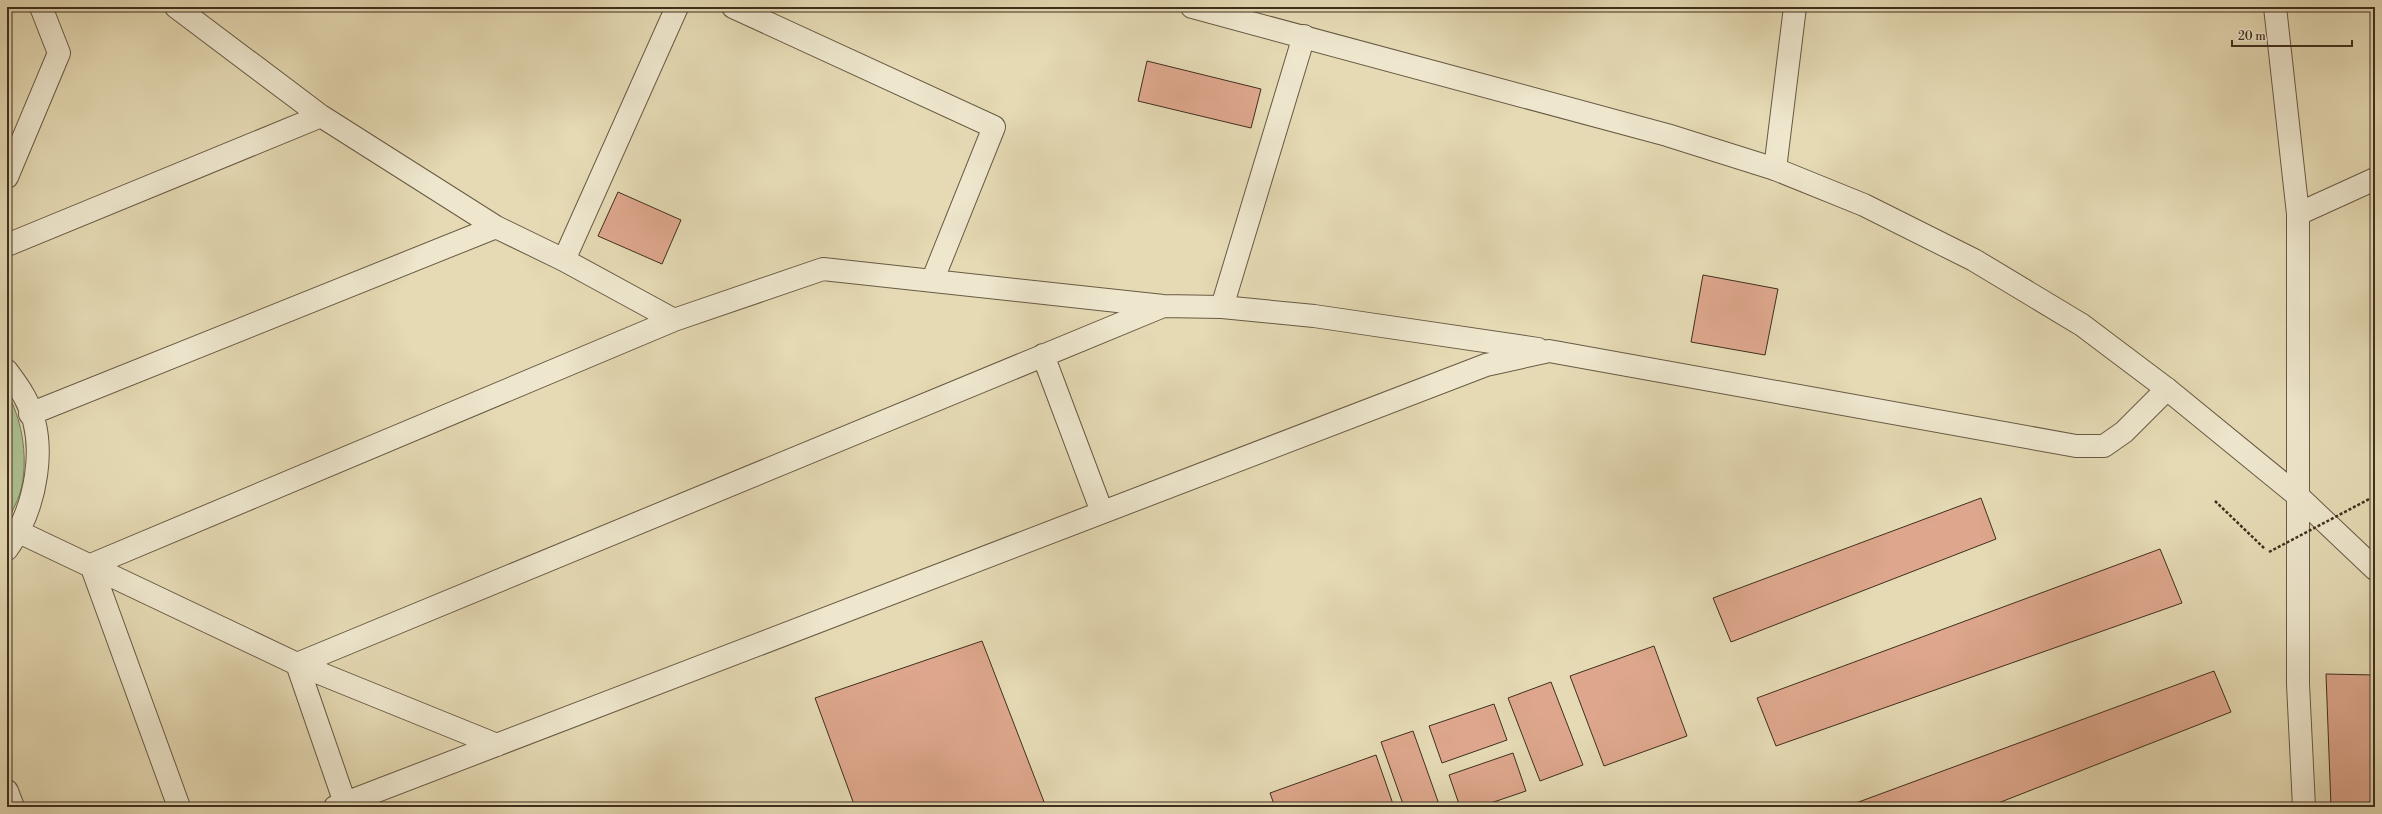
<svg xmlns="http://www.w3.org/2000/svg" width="2382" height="814" viewBox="0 0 2382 814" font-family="'Libre Bodoni',serif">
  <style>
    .green { fill: #adc192; stroke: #767858 }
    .building { fill: #dea78d; stroke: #3f2f1e }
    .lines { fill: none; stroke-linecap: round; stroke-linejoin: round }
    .service-casing { stroke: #685a44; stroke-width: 24 }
    .minor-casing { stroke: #685a44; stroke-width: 24 }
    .tertiary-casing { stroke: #685a44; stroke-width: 24 }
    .path { stroke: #3f2f1e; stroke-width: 2.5; stroke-dasharray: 3 2; stroke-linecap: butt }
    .service { stroke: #eee7ce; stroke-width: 22 }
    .minor { stroke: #eee7ce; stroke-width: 22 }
    .tertiary { stroke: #eee7ce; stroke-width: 22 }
    .path-bridge { stroke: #3f2f1e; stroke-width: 2.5; stroke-dasharray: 3 2; stroke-linecap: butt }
  </style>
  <rect width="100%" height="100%" fill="#e5dab4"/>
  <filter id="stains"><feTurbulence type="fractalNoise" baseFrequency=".005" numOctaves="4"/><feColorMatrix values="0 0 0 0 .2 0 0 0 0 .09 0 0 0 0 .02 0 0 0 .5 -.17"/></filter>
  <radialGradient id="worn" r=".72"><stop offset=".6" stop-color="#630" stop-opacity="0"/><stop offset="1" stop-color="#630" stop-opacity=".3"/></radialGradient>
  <path class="green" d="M7 393C23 420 29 463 20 493 17 503 11 513 7 522Z"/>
  <path class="building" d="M1147 61 1261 89 1251 128 1138 101Z
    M618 192 681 220 662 264 598 236Z
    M1703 275 1778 289 1765 355 1691 342Z
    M1981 498 1996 539 1731 642 1713 598Z
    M2160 549 2182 603 1776 746 1757 698Z
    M982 641 1046 807H855L815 698Z
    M1654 646 1687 736 1604 766 1570 676Z
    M2214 671 2231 712 1988 807H1845Z
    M2326 674 2375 675V807H2331Z
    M1551 682 1583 765 1540 781 1508 698Z
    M1494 704 1507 740 1442 763 1429 726Z
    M1413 731 1440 807H1404L1381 742Z
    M1513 753 1526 791 1479 807H1460L1449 775Z
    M1376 755 1394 807H1275L1270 793Z"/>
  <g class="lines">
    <g class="service-casing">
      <path id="service" d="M1222 307 1304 36"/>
    </g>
    <g class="minor-casing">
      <path id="minor" d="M176 7 321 116 496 227 564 260 674 320 823 269 1163 306 1222 307 1314 316 1538 349
        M733 7 994 127 933 279
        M2275 7 2298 214V684L2304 807
        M1775 169 1795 7
        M7 177 59 53 41 7
        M2298 214 2375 179
        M7 245 321 116
        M564 260 677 7
        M1043 355 1102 512
        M7 371C13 379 19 387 24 396 50 442 36 509 7 549
        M30 414 496 227
        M19 532 297 664 497 745
        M7 791 13 807
        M345 803 297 664 1161 307
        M179 807 91 565 674 320
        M335 807 1486 365 1549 351 2076 446H2104L2124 432 2167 389"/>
    </g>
    <g class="tertiary-casing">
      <path id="tertiary" d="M1192 7 1667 135 1775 169 1864 205 1974 260 2082 325 2167 389 2298 496 2375 569"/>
    </g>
    <path class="path" d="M2215 501 2265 549"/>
    <use href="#service" class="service"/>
    <use href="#minor" class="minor"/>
    <use href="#tertiary" class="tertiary"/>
    <path class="path-bridge" d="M2269 552 2375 496"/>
  </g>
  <rect width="2382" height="814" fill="none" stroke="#e5dab4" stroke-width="24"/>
  <rect x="8" y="8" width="2366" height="798" fill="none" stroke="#3f2f1e" stroke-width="2"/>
  <rect x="12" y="12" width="2358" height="790" fill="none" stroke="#3f2f1e"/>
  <path d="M2232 40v6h120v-6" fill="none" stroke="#3f2f1e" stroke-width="2"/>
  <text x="2238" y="40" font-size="12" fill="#3f2f1e" stroke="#eee7ce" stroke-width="3" paint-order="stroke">20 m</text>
  <rect width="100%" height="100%" filter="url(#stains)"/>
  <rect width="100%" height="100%" fill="url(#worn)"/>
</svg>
